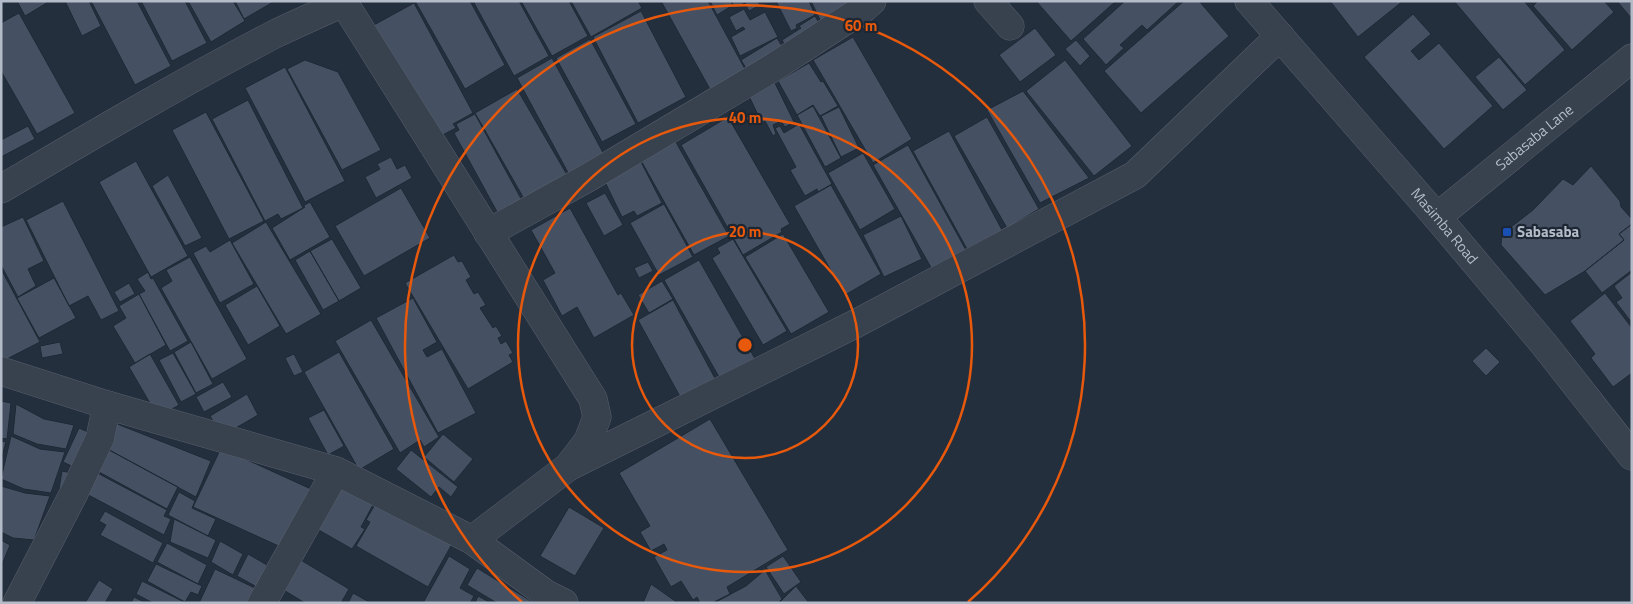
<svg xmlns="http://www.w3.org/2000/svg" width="1633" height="604" viewBox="0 0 1633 604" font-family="'Titillium Web',sans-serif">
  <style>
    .building { fill: #455162; stroke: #1f2835 }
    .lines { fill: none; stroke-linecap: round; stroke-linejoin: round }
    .minor-casing { stroke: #565f6c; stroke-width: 29 }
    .minor { stroke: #38414e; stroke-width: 28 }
    .ring { fill: none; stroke: #e8590c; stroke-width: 2.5 }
    .transit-dot { fill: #1a4fb4; stroke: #1d2633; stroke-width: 2 }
    .labels { text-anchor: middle; stroke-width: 4.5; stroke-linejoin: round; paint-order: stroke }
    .street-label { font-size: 15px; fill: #b4bcc9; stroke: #1d2633 }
    .poi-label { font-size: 15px; font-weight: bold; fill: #b4bcc9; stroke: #1d2633; text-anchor: start }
    .centre { fill: #e8590c; stroke: #1d2633; stroke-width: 2.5 }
    .ring-label { font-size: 15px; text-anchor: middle; font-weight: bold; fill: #e8590c; stroke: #1d2633; stroke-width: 4.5; stroke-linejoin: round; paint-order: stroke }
  </style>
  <rect width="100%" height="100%" fill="#242f3e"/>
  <path class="building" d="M17 1H50L25 16Z
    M65 1H89L101 26 82 36Z
    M91 1H137L171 66 135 85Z
    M141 1H185L207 43 172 61Z
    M188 1H233L245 21 211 42Z
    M235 1H275L244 19Z
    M415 1H470L505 65 465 89Z
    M473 1H519L549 56 514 76Z
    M521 1H569L588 36 552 56Z
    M571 1H638L642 8 591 37Z
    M661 1H708L746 71 711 91Z
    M710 1H731L733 5 717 15Z
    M731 1H758L760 5 749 11 745 3 734 8Z
    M776 1H809L815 15 796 25 797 28 791 31Z
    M811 1H853L824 28Z
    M1036 1H1116L1071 41Z
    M1125 1H1179L1147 30 1142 25 1120 45 1124 48 1106 65 1083 39Z
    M1184 1H1199L1229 36 1141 113 1104 71Z
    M1330 1H1403L1358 37Z
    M1454 1H1524L1565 50 1525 85Z
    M1538 1H1604L1614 12 1572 50 1533 6Z
    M1617 1H1632V19Z
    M414 3 473 113 453 124 456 128 433 140 372 26Z
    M744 9 750 20 765 12 778 37 740 56 731 37 745 29 743 27 736 31 729 17Z
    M641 11 686 97 638 123 593 37Z
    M19 13 75 113 37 134 1 71V23Z
    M1413 14 1431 34 1411 51 1419 60 1439 43 1493 106 1444 149 1364 57Z
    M815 16 823 30 789 53 782 40 801 28 799 26Z
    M1035 28 1056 55 1020 82 999 55Z
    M853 37 912 139 873 163 813 60Z
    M777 38 788 56 752 78 741 60Z
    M590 39 636 124 602 142 556 58Z
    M1076 40 1090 56 1080 66 1065 49Z
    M1499 57 1527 90 1503 110 1475 77Z
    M552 58 607 160 572 180 517 78Z
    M305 60 338 72 381 150 342 170 287 69Z
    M1065 60 1132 146 1094 176 1026 91Z
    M809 63 821 82 823 81 838 106 820 116 813 105 797 115 778 81Z
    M285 67 345 181 305 202 245 88Z
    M772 77 794 122 785 127 781 121 773 125 776 134 773 136 765 121 762 123 746 90Z
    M517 89 570 180 527 204 475 113Z
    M1023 91 1089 178 1040 203 987 110Z
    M248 100 303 208 281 219 278 214 265 221 212 119Z
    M813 106 841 158 825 167 797 115Z
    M839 107 859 148 841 157 821 116Z
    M206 112 264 221 229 239 172 130Z
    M475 114 525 206 501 219 454 133 459 130 456 124Z
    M728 117 790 224 781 229 782 232 743 255 681 145Z
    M987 117 1039 209 1007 228 954 136Z
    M799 124 832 184 818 192 817 189 805 196 790 170 796 167 775 128 780 126 784 133Z
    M28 126 35 139 1 157V140Z
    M949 131 1002 230 967 249 913 151Z
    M673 137 729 236 694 255 639 157Z
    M908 145 967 252 933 271 873 165Z
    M863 153 895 209 860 230 828 173Z
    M391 157 397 169 405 165 412 178 376 198 365 177 380 169 377 164Z
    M639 158 662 203 637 216 634 211 622 217 606 184 586 194Z
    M136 161 188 256 151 277 99 182Z
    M1591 166 1620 201 1621 207 1632 219V224L1619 234 1624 240 1585 271 1545 295 1501 245 1502 234 1533 210 1563 179 1573 185Z
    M168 175 202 238 185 246 152 186Z
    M831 185 881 274 845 295 794 206Z
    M401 188 430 238 364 276 335 226Z
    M605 193 623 225 604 236 586 203Z
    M63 201 119 311 101 320 88 296 69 306 26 220Z
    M310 202 330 237 290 260 272 228 305 207 303 206Z
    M664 204 693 257 659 275 630 223Z
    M570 208 618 295 621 293 634 315 594 338 577 307 562 316 543 280 555 273 531 230Z
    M901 216 922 259 884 277 863 235Z
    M23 217 44 261 28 269 36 286 18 297 1 265V227Z
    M266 222 321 314 286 334 232 243Z
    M1632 224V270L1602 293 1585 271 1624 240 1619 234Z
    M783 234 829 312 791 334 745 257Z
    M332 239 361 288 339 301 310 251Z
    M733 239 787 331 763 345 712 258 720 253 717 248Z
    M230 240 254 284 220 303 193 253 206 246 210 252Z
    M310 251 339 301 323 310 295 260Z
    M454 255 458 262 462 261 471 277 466 280 474 294 478 292 486 305 480 308 493 328 496 326 502 336 498 338 501 344 506 341 513 353 509 355 513 362 468 389 405 283Z
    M190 257 247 359 212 379 161 288 172 281 166 270Z
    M699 260 758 364 723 384 664 280Z
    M648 262 653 271 639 278 634 268Z
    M1 269 40 342 1 362Z
    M148 272 151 279 153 278 188 341 170 351 139 294 145 291 137 279Z
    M1632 272V323L1616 302 1622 298 1614 286Z
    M54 278 76 318 39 338 17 298Z
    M662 281 673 299 649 313 638 295Z
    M129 283 135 294 120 302 114 292Z
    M257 286 280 326 248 345 225 305Z
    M1605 293 1632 328V373L1613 387 1591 358 1595 354 1570 321Z
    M139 294 166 345 135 363 113 326 126 318 119 306Z
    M413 298 437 342 423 350 427 357 442 349 476 413 438 433 376 318Z
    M673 300 718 384 683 402 638 320Z
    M371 320 439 437 424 447 420 440 400 453 335 341Z
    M60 342 63 354 42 358 40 346Z
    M191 342 213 384 196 393 174 352Z
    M1486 348 1500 362 1486 376 1472 361Z
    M339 352 394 449 359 470 304 372Z
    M173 353 196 394 181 402 159 360Z
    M150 354 179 405 158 417 129 367Z
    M294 354 303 372 294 376 285 358Z
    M223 382 232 397 204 412 196 397Z
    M247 394 258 415 222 436 210 416Z
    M1 401 11 403 7 439 1 438Z
    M16 404 44 419 74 425 66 449 37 444 13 434Z
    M324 410 344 446 328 455 308 418Z
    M710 419 788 550 727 587 730 594 712 603H700L697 597 693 600 681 581 671 587 654 557 667 550 664 544 651 551 640 532 650 526 619 473Z
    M107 420 211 461 196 497 98 444Z
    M79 428 99 437 80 470 63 462Z
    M443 434 473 459 454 482 424 457Z
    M11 436 40 449 65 452 51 493 24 489 1 479Z
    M1 441 6 442 1 460Z
    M100 445 178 487 167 509 88 466Z
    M221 448 311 489 283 548 193 507Z
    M411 450 458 487 451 497 439 487 431 497 396 469Z
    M88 468 167 510 164 516 171 519 164 535 77 489Z
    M62 471 76 474 73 491 59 489Z
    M342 485 374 503 361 527 365 529 352 549 317 529Z
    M1 486 25 493 50 496 34 540 13 538 1 532Z
    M179 492 195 501 192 508 216 519 208 536 168 515Z
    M377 501 452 544 428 587 356 546 370 522 366 520Z
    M569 507 604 528 575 576 540 556Z
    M105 511 163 543 153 563 100 535 106 525 99 521Z
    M174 519 216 540 208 558 170 542Z
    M1 540 10 545 1 567Z
    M220 541 243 554 233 575 211 562Z
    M167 543 207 565 198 584 157 562Z
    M248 554 267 565 257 587 237 576Z
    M449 556 470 569 460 588 474 596 470 603H423Z
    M783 556 801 582 784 594 766 567Z
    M299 559 349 589 341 603H305L282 589Z
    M156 564 202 586 198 595 191 592 185 602 147 581Z
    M477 568 534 603H497L467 585Z
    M215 569 257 589 250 603H199Z
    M765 570 782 599 778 603H714L746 586Z
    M99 580 113 589 105 603H85Z
    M142 581 186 603H153L136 594Z
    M651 584 678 603H643Z
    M796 586 809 603H779Z
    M353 593 371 603H348Z
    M478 596 491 603H475Z
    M134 597 146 603H131Z"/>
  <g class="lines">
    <g class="minor-casing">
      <g id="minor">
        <path d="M988 1 1010 26"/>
        <path id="s1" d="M1249 1 1437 217 1543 343 1632 456"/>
        <path d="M344 3 593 399 597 417 588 441 568 467 472 540"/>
        <path d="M1 189C91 136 181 83 273 35 297 23 322 13 346 1"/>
        <path id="s2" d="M1437 217 1632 58"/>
        <path d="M488 233 591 176 774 67 863 9 872 1"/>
        <path d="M1 371 107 405 336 471 472 540 546 594 564 603"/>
        <path d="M568 467 857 323 1135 175 1280 36"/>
        <path d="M17 603 74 493 100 438 107 405"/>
        <path d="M262 603 336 471"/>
      </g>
    </g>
    <use href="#minor" class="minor"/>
  </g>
  <g class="ring">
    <circle cx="745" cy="345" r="113"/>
    <circle cx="745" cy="345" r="227"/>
    <path d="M522 602A340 340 0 1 1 968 602"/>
  </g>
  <rect class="transit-dot" x="1502" y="227" width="10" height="10" rx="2.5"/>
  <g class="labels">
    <g class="street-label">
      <text dy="5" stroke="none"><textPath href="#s2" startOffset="126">Sabasaba Lane</textPath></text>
      <text dy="5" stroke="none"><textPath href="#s1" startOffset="298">Masimba Road</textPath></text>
    </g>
    <g class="poi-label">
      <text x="1517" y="237">Sabasaba</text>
    </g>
  </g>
  <circle cx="745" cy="345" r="8" class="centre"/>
  <g class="ring-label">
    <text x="861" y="31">60 m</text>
    <text x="745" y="123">40 m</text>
    <text x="745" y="237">20 m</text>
  </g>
  <rect width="1633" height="604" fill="none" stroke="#b4bcc9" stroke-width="5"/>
</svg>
